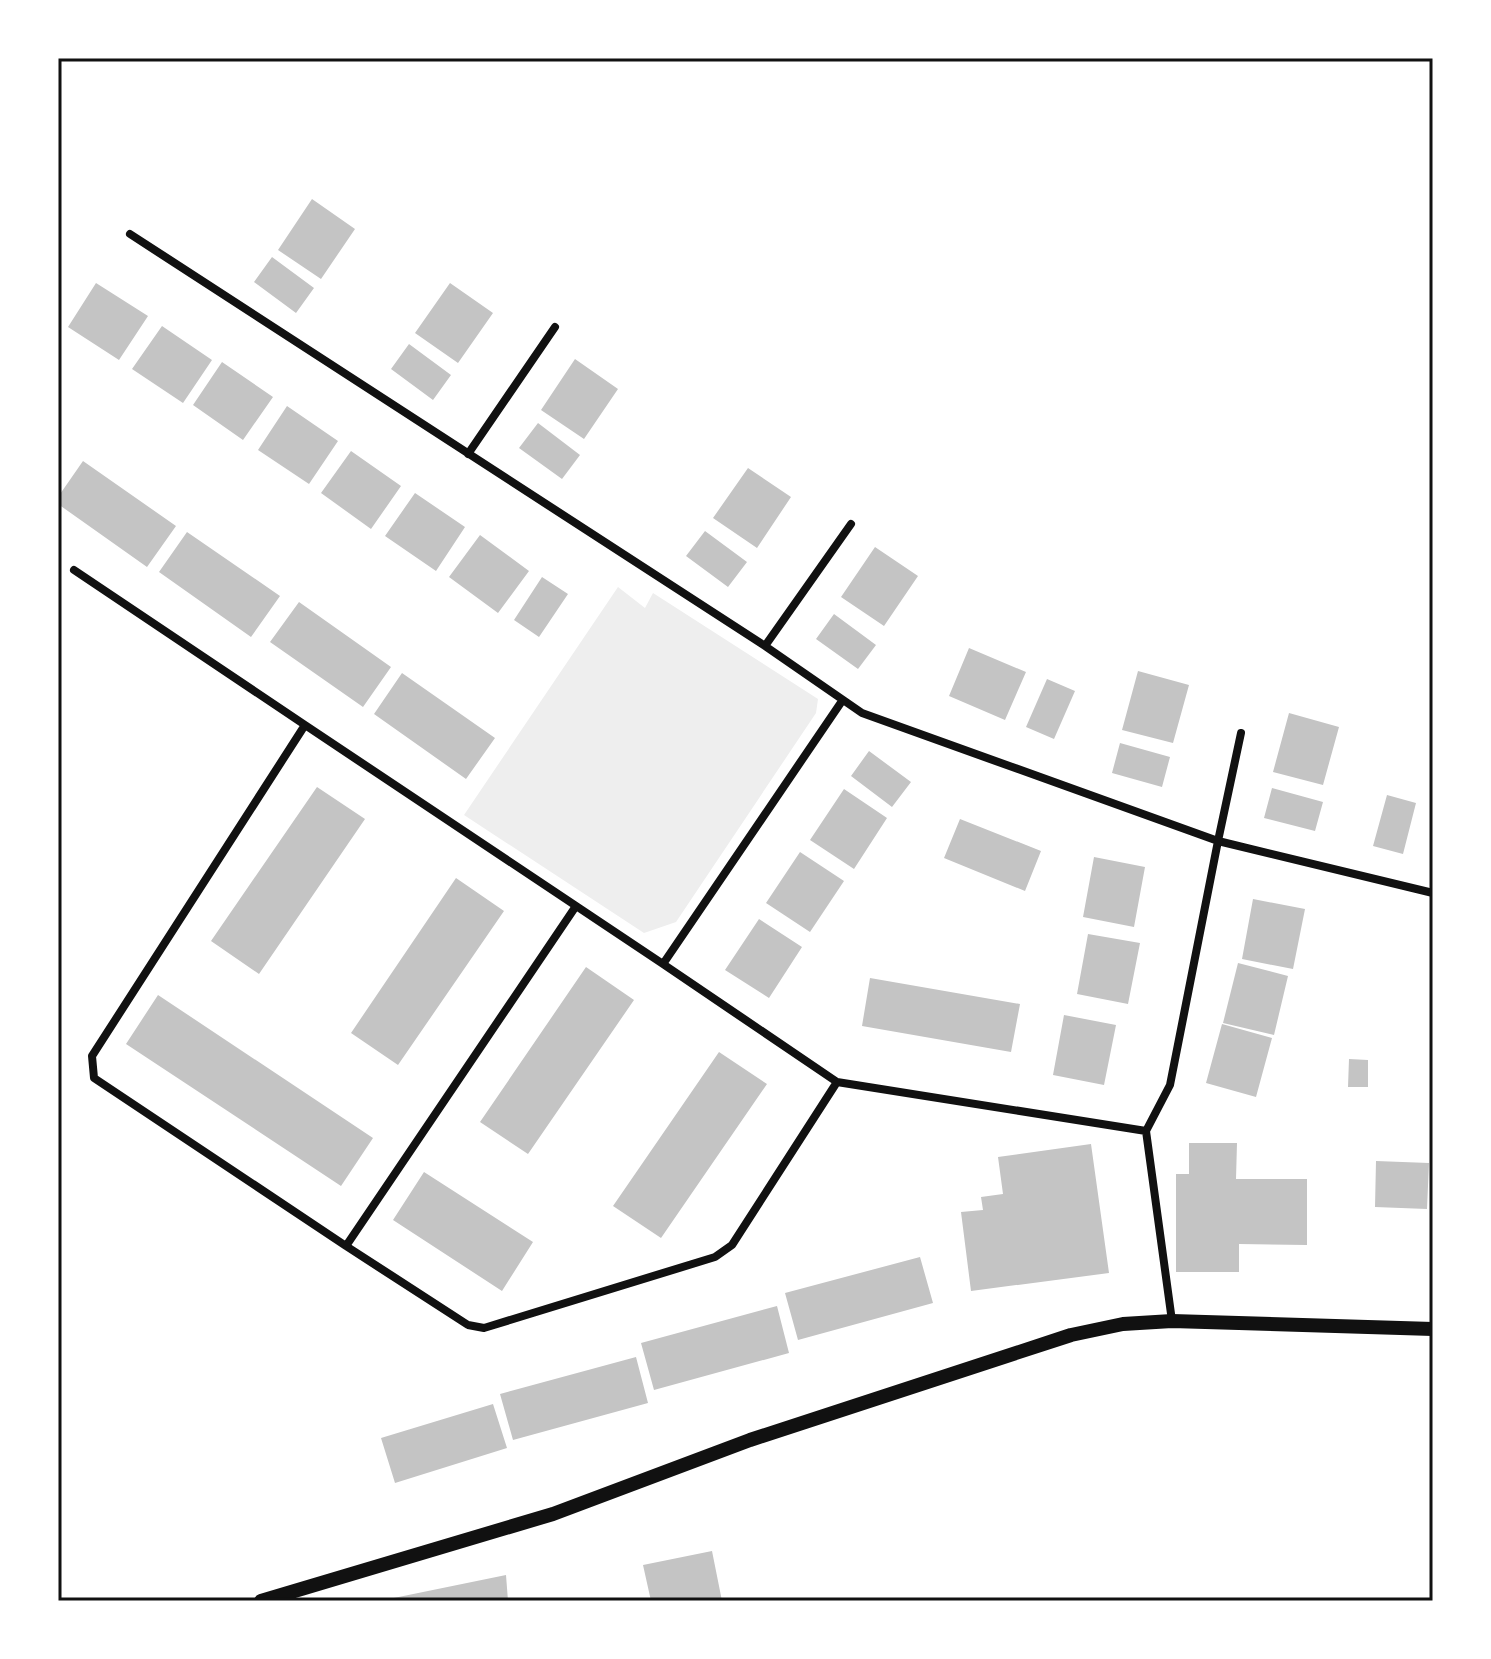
<svg xmlns="http://www.w3.org/2000/svg" width="1491" height="1659" viewBox="0 0 1491 1659" font-family="'Varela Round',sans-serif">
  <style>
    .green { fill: #eee }
    .building { fill: #c4c4c4 }
    .lines { fill: none; stroke-linecap: round; stroke-linejoin: round }
    .minor { stroke: #111; stroke-width: 8 }
    .tertiary { stroke: #111; stroke-width: 14 }
    .neatline { fill: none; stroke: #111; stroke-width: 3 }
  </style>
  <rect width="100%" height="100%" fill="#fff"/>
  <path class="green" d="M618 587 645 608 653 593 818 699 816 713 676 922 644 933 464 815Z"/>
  <path class="building" d="M312 199 355 229 321 279 278 250Z
    M272 257 314 288 296 313 254 282Z
    M96 283 148 316 119 360 68 327Z
    M450 283 493 313 458 363 415 333Z
    M162 326 212 360 183 403 132 369Z
    M409 344 451 375 433 400 391 369Z
    M575 359 618 389 584 439 541 410Z
    M222 362 273 397 243 440 193 405Z
    M287 406 338 441 309 484 258 450Z
    M538 423 580 455 562 479 519 448Z
    M351 451 401 486 371 529 321 493Z
    M83 461 176 526 147 567 58 504V497Z
    M748 468 791 497 757 548 713 518Z
    M415 493 465 527 436 571 385 536Z
    M705 531 747 562 728 587 686 556Z
    M187 532 280 596 251 637 159 572Z
    M480 535 529 571 498 613 449 577Z
    M875 547 918 576 884 626 841 597Z
    M542 577 568 594 539 637 514 620Z
    M299 602 391 667 363 707 270 642Z
    M834 614 876 645 858 669 816 639Z
    M969 648 1026 672 1005 720 949 696Z
    M1138 671 1189 685 1173 743 1122 730Z
    M402 673 495 738 466 779 374 714Z
    M1047 679 1075 691 1054 739 1026 727Z
    M1289 713 1339 727 1323 785 1273 772Z
    M1120 743 1170 757 1162 787 1112 773Z
    M869 751 911 782 892 807 851 776Z
    M317 787 365 819 259 974 211 941Z
    M1272 788 1323 802 1315 831 1264 818Z
    M844 789 887 818 854 869 810 840Z
    M1387 795 1416 803 1403 854 1373 846Z
    M960 819 1041 851 1025 891 944 858Z
    M800 852 844 881 810 932 766 903Z
    M1094 857 1145 867 1134 927 1083 917Z
    M456 878 504 911 398 1065 351 1033Z
    M1253 899 1305 909 1293 969 1242 959Z
    M759 919 802 947 769 998 725 970Z
    M1088 934 1140 943 1128 1004 1077 994Z
    M1238 963 1288 976 1274 1035 1223 1023Z
    M586 967 634 1000 528 1154 480 1122Z
    M870 978 1020 1004 1011 1052 862 1026Z
    M158 995 373 1138 341 1186 126 1044Z
    M1064 1015 1116 1025 1104 1085 1053 1075Z
    M1222 1024 1272 1038 1256 1097 1206 1083Z
    M719 1052 767 1084 661 1238 613 1206Z
    M1349 1059 1368 1060V1087H1348Z
    M1189 1143H1237L1236 1179H1307V1245L1239 1244V1272H1176V1174H1189Z
    M1091 1144 1109 1273 971 1291 961 1212 983 1210 981 1197 1003 1194 998 1157Z
    M1376 1161 1429 1163 1427 1209 1375 1207Z
    M424 1172 533 1242 502 1291 393 1220Z
    M920 1257 933 1303 798 1340 785 1293Z
    M777 1306 789 1353 654 1390 641 1343Z
    M636 1357 648 1403 513 1440 500 1394Z
    M493 1404 507 1448 395 1483 381 1438Z
    M712 1551 722 1601H651L643 1565Z
    M506 1575 508 1601H384V1600Z"/>
  <g class="lines">
    <path class="minor" d="M130 234 765 646 862 713 1218 841 1241 733
      M468 454 555 327
      M74 570 305 725
      M765 646 851 524
      M842 701 663 964 837 1082 1146 1131
      M576 906 346 1246 468 1325 484 1328 715 1257 732 1245 837 1082
      M346 1246 94 1078 92 1056 305 725 663 964
      M1172 1321 1146 1131 1170 1085 1218 841 1433 893"/>
    <path class="tertiary" d="M261 1601 553 1514 750 1440 1071 1335 1123 1324 1172 1321 1433 1329"/>
  </g>
  <rect width="1491" height="1659" fill="none" stroke="#ffffff" stroke-width="120"/>
  <rect x="60" y="60" width="1371" height="1539" class="neatline"/>
</svg>
